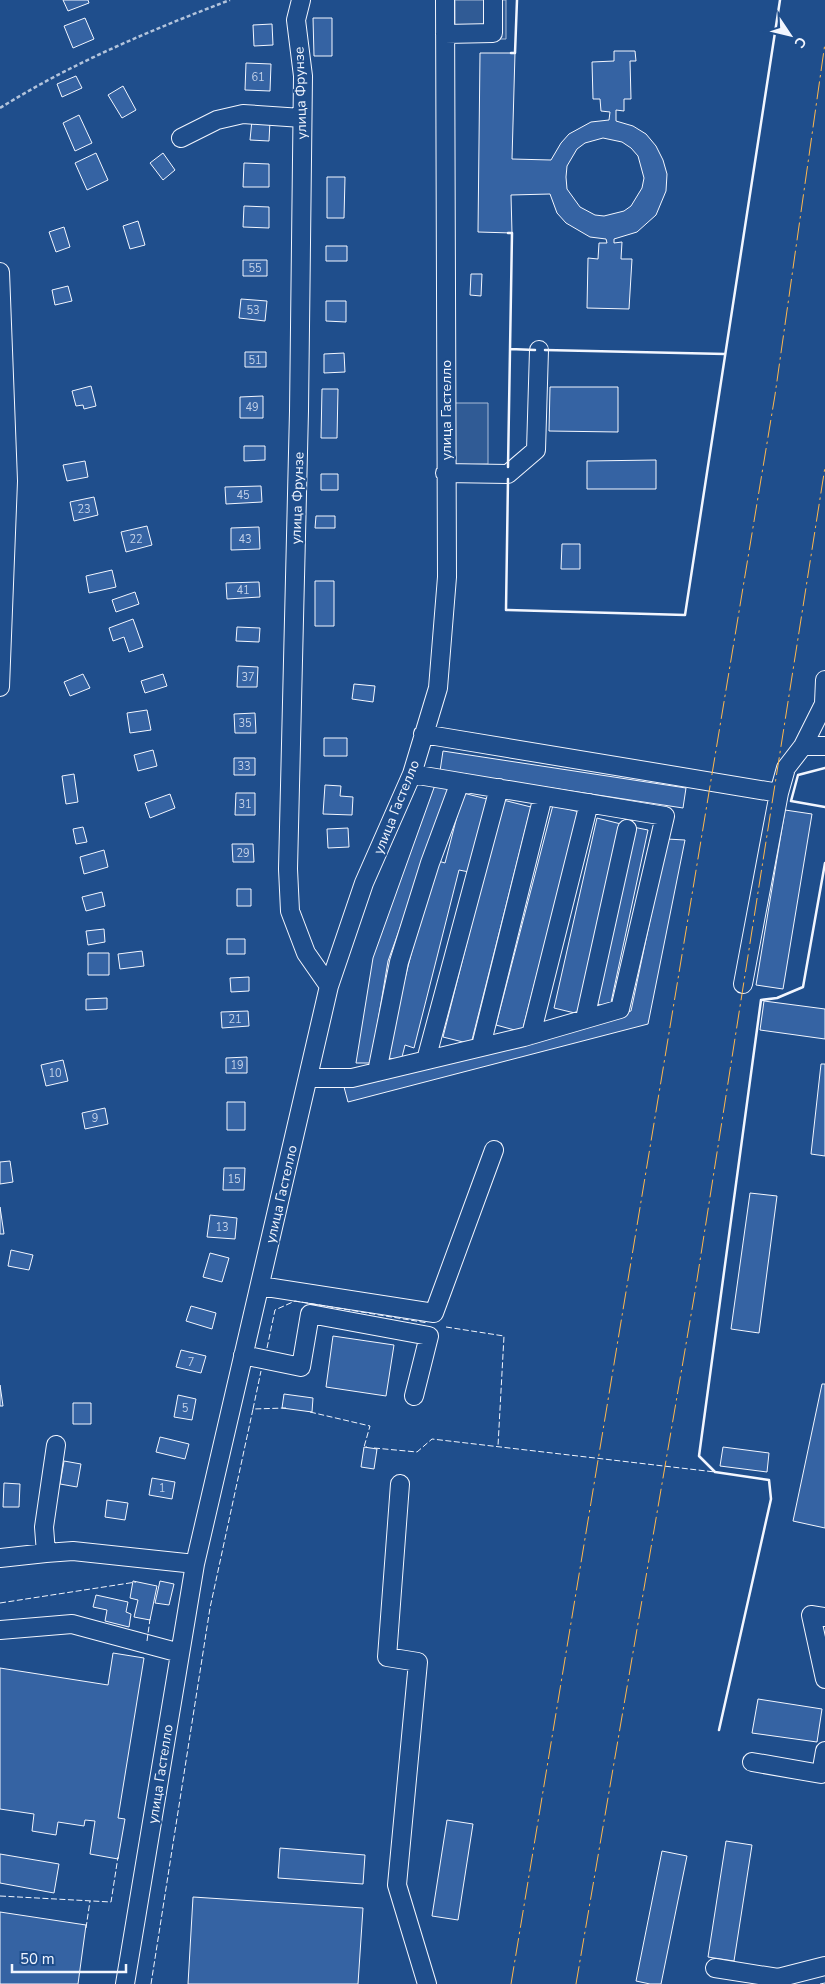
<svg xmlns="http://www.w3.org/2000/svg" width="825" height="1984" viewBox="0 0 825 1984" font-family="'Nunito Sans',sans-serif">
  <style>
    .built { fill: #305b95; stroke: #a8bbd7 }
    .building { fill: #3563a3; stroke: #f2f6ff; fill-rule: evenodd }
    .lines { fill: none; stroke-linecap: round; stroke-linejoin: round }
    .minor-casing { stroke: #f2f6ff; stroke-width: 20 }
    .path { stroke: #b3c4dc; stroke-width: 2.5; stroke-dasharray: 4 2.5; stroke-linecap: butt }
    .minor { stroke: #1f4e8c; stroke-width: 18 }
    .fence { stroke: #f2f6ff; stroke-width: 1; stroke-dasharray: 6 2.5; stroke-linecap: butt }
    .wall { stroke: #f2f6ff; stroke-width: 2.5 }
    .power { stroke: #ffb74d; stroke-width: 1; stroke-dasharray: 18 4 2.5 4; stroke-linecap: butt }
    .labels { text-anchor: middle; stroke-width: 4; stroke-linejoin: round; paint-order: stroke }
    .number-label { font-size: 11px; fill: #c3d1e8 }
    .street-label { font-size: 14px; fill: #f2f6ff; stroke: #1f4e8c }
  </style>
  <rect width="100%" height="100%" fill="#1f4e8c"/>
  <path class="built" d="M455 0H506V39H473L455 26Z
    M453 403H488V464L453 465Z"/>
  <path class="building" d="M63 0H88L89 3 68 11Z
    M85 18 94 39 73 48 64 26Z
    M313 18H332V56H314Z
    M272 24 273 45 254 46 253 25Z
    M614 51H635L636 61H630L631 99H624V111L616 110V121L633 126 646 134 656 146 663 160 667 174 666 191 656 215 637 232 614 239V243L622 242 621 259H632L629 309 587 308 588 258 598 259 599 243H607L606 239 590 237 566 223 557 213 550 194 511 195 512 233 478 232 480 53H515L512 159 551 160 561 143 569 134 591 122 609 120 610 112 601 111 600 99H593L592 62 614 61ZM603 138 622 142 631 148 638 156 644 178 642 188 631 206 624 211 604 216 595 215 580 207 567 189 566 177 567 166 577 149 585 143Z
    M246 63 271 64 270 91 245 90Z
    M76 76 82 88 62 97 57 84Z
    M123 86 136 110 122 118 108 95Z
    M79 115 92 143 75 151 63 123Z
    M252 120 270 121 269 141 250 140Z
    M96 153 108 180 87 190 75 163Z
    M163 153 175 170 163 180 150 163Z
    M244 163 269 164V187H243Z
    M327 177H345L344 218H327Z
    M244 206 269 207V228L243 227Z
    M138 221 145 245 130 249 123 226Z
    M64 227 70 247 56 252 49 232Z
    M326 246H347V261H326Z
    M243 260H267V276H243Z
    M471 274H482L481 296 470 295Z
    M68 286 72 301 55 305 52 290Z
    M241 299 267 301 265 321 239 318Z
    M326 301H346V322L326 321Z
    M245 352H266V367H245Z
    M344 353 345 372 324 373V354Z
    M91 386 96 406 84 409 83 405 76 406 72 391Z
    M550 387H618V432L549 431Z
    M322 389H338L337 438H321Z
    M263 396V418H240V397Z
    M244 446H265V460L244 461Z
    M656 460V489H587V461Z
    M85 461 88 477 67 481 63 465Z
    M321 474H338V490H321Z
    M261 486 262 502 226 504 225 487Z
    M94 497 98 515 74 521 70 502Z
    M316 516H335V528H315Z
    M147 526 152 545 126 552 121 532Z
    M259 527 260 549 231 550V528Z
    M562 544H580V569H561Z
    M112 570 116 587 89 593 86 576Z
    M315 581H334V626H315Z
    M259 582 260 597 227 599 226 583Z
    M135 592 139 604 116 612 112 600Z
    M133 619 143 647 129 652 124 637 113 641 109 628Z
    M237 627 260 628 259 642 236 641Z
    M238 666 258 667 257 687H237Z
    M83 674 90 688 70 696 64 682Z
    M163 674 167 686 145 693 141 681Z
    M354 684 375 686 373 702 352 699Z
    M147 710 151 730 130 733 127 713Z
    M255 713 256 733H235L234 714Z
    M324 738H347V756H324Z
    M153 750 157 766 138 771 134 755Z
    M443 751 686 788 683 808 440 771Z
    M234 758H255V775H234Z
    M74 774 78 802 66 804 62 776Z
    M325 785 341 786 340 796 353 797 352 815 323 814Z
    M435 785 451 788 388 961 371 1063H356L373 958Z
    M236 793H255V815H235Z
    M463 793 487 799 469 872 459 870 414 1048 405 1045 401 1061 385 1057 435 860 445 863Z
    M170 794 175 808 150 818 145 803Z
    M503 800 531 807 471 1044 443 1037Z
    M553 805 579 812 522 1032 496 1025Z
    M785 810 812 814 783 989 756 985Z
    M597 818 621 824 579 1014 554 1008Z
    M83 827 87 842 76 844 73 829Z
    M633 827 648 830 610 1007 596 1004Z
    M348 828 349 847 328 848 327 829Z
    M667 839 685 840 648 1024 348 1102 344 1087 631 1011Z
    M232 844H253L254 862H233Z
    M104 850 108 867 84 874 80 857Z
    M237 889H251V906H237Z
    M102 892 105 906 86 911 82 897Z
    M104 929 105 942 88 945 86 931Z
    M227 939H245V954H227Z
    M142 951 144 966 120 969 118 954Z
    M88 953H109V975H88Z
    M249 977V991L231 992 230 978Z
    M107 998V1009L86 1010V999Z
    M764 1001 825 1009V1039L760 1030Z
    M248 1011 249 1026 222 1028 221 1012Z
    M247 1057V1073H226V1058Z
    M63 1060 68 1081 46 1086 41 1065Z
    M821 1064H825V1156L811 1154Z
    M227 1102H245V1130H227Z
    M105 1108 108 1124 85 1129 82 1113Z
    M10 1161 13 1182 0 1184V1162Z
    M224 1168H245L244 1190H223Z
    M750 1193 777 1196 759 1333 731 1329Z
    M0 1207 4 1234H0Z
    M210 1215 237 1218 235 1239 207 1237Z
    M11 1250 33 1255 29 1270 8 1266Z
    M210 1253 229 1258 222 1282 203 1277Z
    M191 1306 216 1313 212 1329 186 1321Z
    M333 1336 394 1345 386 1396 326 1387Z
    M181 1350 206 1356 201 1373 176 1367Z
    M822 1384H825V1528L793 1521Z
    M0 1385 3 1406H0Z
    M284 1394 313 1398 312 1412 282 1408Z
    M178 1395 196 1399 192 1420 174 1417Z
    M73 1403H91V1424H73Z
    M160 1437 189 1444 185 1459 156 1452Z
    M364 1447 377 1449 374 1469 361 1467Z
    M723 1447 769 1453 767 1472 720 1466Z
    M64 1461 81 1464 77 1487 60 1484Z
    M152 1478 175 1482 172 1499 149 1495Z
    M4 1483 20 1484 19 1507H3Z
    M107 1500 128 1503 125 1520 105 1517Z
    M133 1581 157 1586 150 1620 134 1617 138 1600 130 1598Z
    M160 1581 174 1584 169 1605 155 1603Z
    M96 1595 128 1602 126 1612 131 1614 129 1627 105 1621 107 1610 93 1607Z
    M113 1653 144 1658 118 1818 125 1819 118 1859 90 1854 95 1821 85 1820 84 1826 58 1822 56 1835 32 1831 34 1814 0 1809V1668L108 1685Z
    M758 1699 822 1709 817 1742 752 1733Z
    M447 1820 473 1824 458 1920 432 1916Z
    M726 1841 752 1845 734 1961 708 1957Z
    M280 1848 365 1855 363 1884 278 1878Z
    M662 1851 687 1856 661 1984H650L636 1981Z
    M0 1854 59 1864 54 1893 0 1883Z
    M193 1897 363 1908 358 1984H188Z
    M0 1912 86 1925 78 1984H0Z"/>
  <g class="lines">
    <g class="minor-casing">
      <path id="minor" d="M301 0 296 20 303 76 299 411 288 869 290 911 306 953 329 986
        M445 34 493 33V0
        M181 138 217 120 243 114 302 118
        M0 272 8 481 0 687
        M445 473 508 474 536 450 539 350
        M824 703 825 680
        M423 734 779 793 743 984
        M803 746 825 702
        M779 793 786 768 803 746H825
        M585 1019 627 829
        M531 1035 589 803
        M481 1046 543 796
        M426 1060 499 788
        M377 1072 399 962 430 863 460 782
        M309 1078H352L524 1037 620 1009 665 816 412 774
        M260 1286 434 1313 494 1150
        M243 1355 301 1367 310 1314 429 1336 414 1396
        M400 1484 387 1657 418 1662 397 1885 427 1984
        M46 1553 73 1551 195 1564
        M0 1558 46 1553 44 1527 56 1445
        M825 1617 811 1615 825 1679
        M0 1630 72 1624 180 1653
        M752 1762 821 1774 825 1751
        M715 1968 778 1978 825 1966
        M125 1984 195 1564 329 986 364 883 412 774 438 688 447 577 445 0"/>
    </g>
    <path class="path" d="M0 108C72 63 151 30 230 0"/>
    <use href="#minor" class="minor"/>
    <path class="fence" d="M446 1327 504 1336 498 1446
      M267 1348 275 1310 295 1301 428 1323
      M253 1409 261 1371
      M310 1412 370 1426 364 1447H367
      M374 1448 417 1452 432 1439 715 1472
      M0 1603 136 1582
      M147 1641 150 1619
      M0 1896 111 1902 118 1857
      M86 1928 90 1901
      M151 1984 210 1608 253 1409 286 1408
      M820 1984 825 1983"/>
    <path class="wall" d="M511 53H515L517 0
      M508 233H512L508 467
      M510 349 535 350
      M545 350 725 354
      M508 479 506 610 685 615 780 0
      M825 768 798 775 791 801 825 807
      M719 1730 771 1499 769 1480 715 1472 699 1456 761 1000 777 998 803 987 825 863"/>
    <path class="power" d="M511 1984 775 395 825 43
      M576 1984 696 1286 825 467"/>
  </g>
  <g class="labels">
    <g class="number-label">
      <text x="258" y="81">61</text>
      <text x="255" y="272">55</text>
      <text x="253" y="314">53</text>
      <text x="255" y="364">51</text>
      <text x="252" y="411">49</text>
      <text x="243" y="499">45</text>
      <text x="84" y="513">23</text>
      <text x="136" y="543">22</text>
      <text x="245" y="543">43</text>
      <text x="243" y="594">41</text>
      <text x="248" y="681">37</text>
      <text x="245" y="727">35</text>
      <text x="244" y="770">33</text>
      <text x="245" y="808">31</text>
      <text x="243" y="857">29</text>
      <text x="235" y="1023">21</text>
      <text x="237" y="1069">19</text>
      <text x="55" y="1077">10</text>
      <text x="95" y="1122">9</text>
      <text x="234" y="1183">15</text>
      <text x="222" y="1231">13</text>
      <text x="191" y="1366">7</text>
      <text x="185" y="1412">5</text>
      <text x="162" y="1492">1</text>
    </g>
    <g class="street-label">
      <text transform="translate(300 93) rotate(-92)" y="5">улица Фрунзе</text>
      <text transform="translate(446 410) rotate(-90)" y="5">улица Гастелло</text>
      <text transform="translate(297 498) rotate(-88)" y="5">улица Фрунзе</text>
      <text transform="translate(396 807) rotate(-68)" y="5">улица Гастелло</text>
      <text transform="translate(281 1194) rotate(-77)" y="5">улица Гастелло</text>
      <text transform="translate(160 1774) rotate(-81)" y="5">улица Гастелло</text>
    </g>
  </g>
  <g transform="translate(790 35) rotate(125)" stroke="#1f4e8c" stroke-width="4" paint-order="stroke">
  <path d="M0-4L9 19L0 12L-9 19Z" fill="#f2f6ff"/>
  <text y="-8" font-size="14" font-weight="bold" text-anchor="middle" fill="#f2f6ff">С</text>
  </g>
  <path d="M12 1964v8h114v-8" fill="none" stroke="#f2f6ff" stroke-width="2.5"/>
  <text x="20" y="1964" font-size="15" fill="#f2f6ff" stroke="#1f4e8c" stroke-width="4" paint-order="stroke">50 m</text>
</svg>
